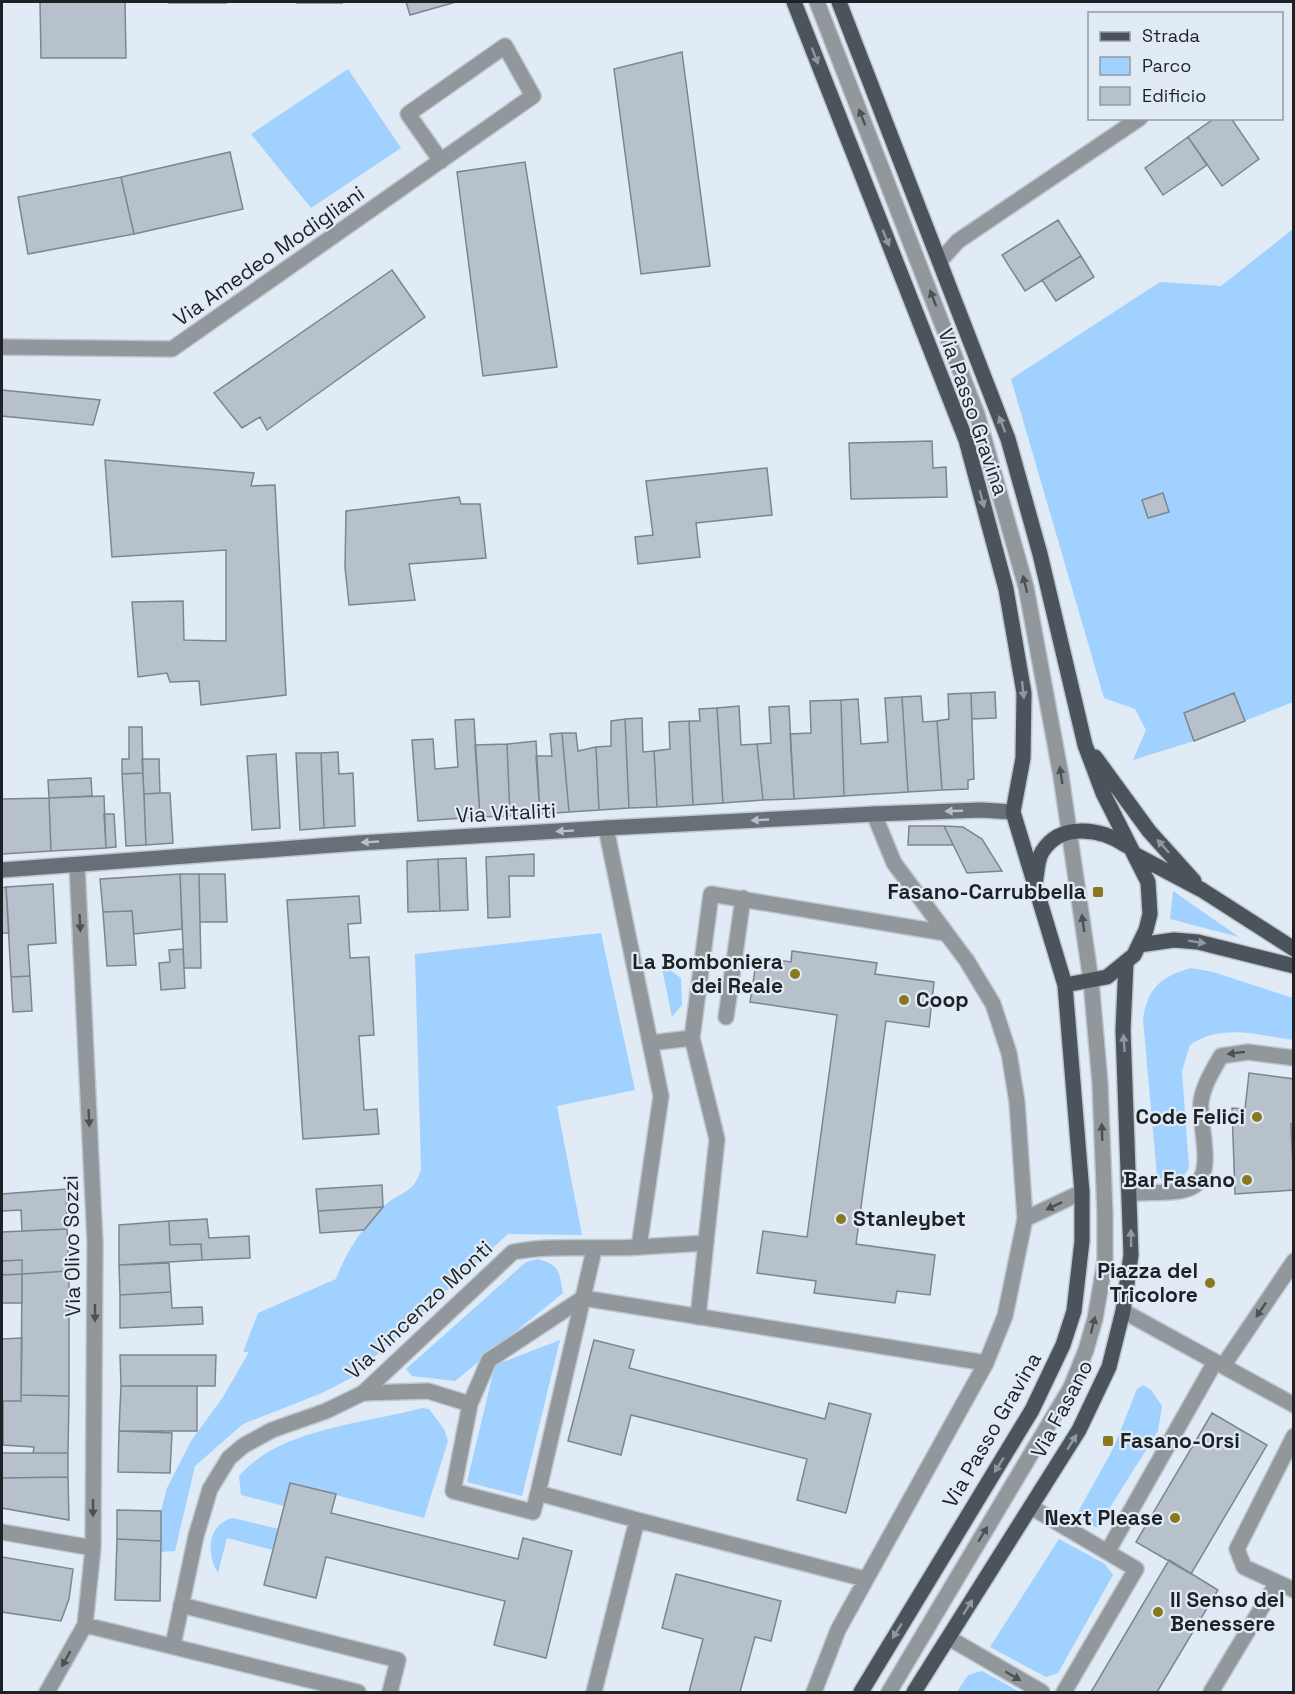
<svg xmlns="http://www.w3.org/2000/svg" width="1295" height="1694" viewBox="0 0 1295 1694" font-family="'Space Grotesk',sans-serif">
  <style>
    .green { fill: #a0d1ff }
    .building { fill: #b6c1cb; stroke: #7c868f; stroke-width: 1.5 }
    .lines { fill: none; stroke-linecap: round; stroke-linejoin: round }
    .lane-casing { stroke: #bdc7d0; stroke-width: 18 }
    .street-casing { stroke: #bdc7d0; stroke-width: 18 }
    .secondary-casing { stroke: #bdc7d0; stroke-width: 18 }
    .primary-casing { stroke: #bdc7d0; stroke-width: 18 }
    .lane { stroke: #92979b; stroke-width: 15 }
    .street { stroke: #92979b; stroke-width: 15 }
    .secondary { stroke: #696f76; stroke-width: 15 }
    .primary { stroke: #4c545b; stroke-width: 15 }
    .oneway { fill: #8f98a1 }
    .oneway2 { fill: #4c5154 }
    .oneway3 { fill: #b6c0c9 }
    .poi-dot { fill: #8a781c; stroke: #e0ebf6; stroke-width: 2 }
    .labels { text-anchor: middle; stroke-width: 4.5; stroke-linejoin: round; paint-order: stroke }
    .street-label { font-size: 21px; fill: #1e2225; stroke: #e0ebf6 }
    .poi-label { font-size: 21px; font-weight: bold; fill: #1e2225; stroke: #e0ebf6; text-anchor: end }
  </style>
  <rect width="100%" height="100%" fill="#e0ebf6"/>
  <path class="green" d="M348 69 401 148 311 208 251 134Z
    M1293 229V702L1194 741 1133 760 1146 730 1135 709 1104 698 1011 379 1160 282 1221 286Z
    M1173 891 1239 937 1170 919Z
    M601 933 635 1090 557 1106 582 1235 508 1234 353 1377 322 1393 243 1424 195 1466 175 1551 161 1552V1511L167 1488 191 1441 223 1397 249 1352H243L258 1313 336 1279C346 1252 362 1228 382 1208 399 1191 414 1195 421 1169L415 954Z
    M661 964 681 978 682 1005 672 1017Z
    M1191 968 1213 972 1293 998V1040C1258 1035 1221 1023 1190 1045L1182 1071 1189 1168 1184 1176 1162 1179 1157 1176 1143 1019C1148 988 1160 977 1191 968Z
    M538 1259C561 1266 559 1272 563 1293L455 1381 412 1376 406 1369 526 1262Z
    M560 1340 522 1496 467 1482 495 1365Z
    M1143 1385 1151 1390 1162 1406 1158 1431 1097 1528 1079 1518 1078 1512 1114 1447 1137 1389Z
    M422 1408 429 1409 444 1429 448 1441 424 1518 290 1483 284 1506 241 1495 239 1476C280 1428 364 1424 422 1408Z
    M233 1518 279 1529 273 1550 227 1538 218 1573C206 1554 207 1524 233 1518Z
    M1059 1539 1105 1564 1113 1575 1058 1673 1046 1677 990 1647Z
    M982 1671 1020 1692H957L968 1675Z"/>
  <path class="building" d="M40 2H125L126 58H41Z
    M169 2H226V3H169Z
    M297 2H342V3H297Z
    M406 2H456L410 15Z
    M682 52 710 266 641 274 614 69Z
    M1215 118H1231L1259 159 1222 186 1188 137Z
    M1188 137 1207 165 1163 195 1145 168Z
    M230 152 243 209 134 234 121 177Z
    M525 162 557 367 483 376 457 172Z
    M121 177 134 234 28 254 18 197Z
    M1058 220 1081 256 1025 291 1002 255Z
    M1081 256 1094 277 1056 301 1042 280Z
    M392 270 425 317 267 430 260 417 242 428 214 393Z
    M2 390 100 400 93 425 2 416Z
    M932 441 933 468 946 467 947 497 851 499 849 443Z
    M105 460 254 473 251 486 275 485 286 695 201 705 199 681 170 682 167 673 138 677 132 602 183 601 184 640 226 641V550L112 557Z
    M767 468 772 515 696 523 700 557 638 564 635 537 653 535 646 481Z
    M1163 493 1169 512 1148 518 1142 500Z
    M459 497 461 504H480L486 558 409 564 415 600 349 605 345 567 346 511Z
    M995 692 996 718 972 719 971 693Z
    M971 693 974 779 968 780V789L942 790 937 721 949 719 948 694Z
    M1234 693 1245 721 1194 741 1184 713Z
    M921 696 923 722 937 721 942 790 908 792 902 697Z
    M902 697 908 792 844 796 841 700 858 699 861 744 888 742 885 698Z
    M841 700 844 796 794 799 790 734 811 733 810 701Z
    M739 706 741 745 757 744 763 800 723 803 717 708Z
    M789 706 794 799 763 800 757 744 771 743 769 707Z
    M717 708 723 803 693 805 689 721H700L699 709Z
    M642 718 643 752 654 751 657 807 629 808 625 719Z
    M474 719 480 817 418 821 412 740 433 739 435 769 458 767 455 720Z
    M625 719 629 808 599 810 596 747 611 746V721Z
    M689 721 693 805 657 807 654 751 670 749 669 722Z
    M129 727H142L143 773 122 774V759H129Z
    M562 733 569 812 540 814 536 756H552L550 734Z
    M562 733H576L578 751 596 747 599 810 569 812Z
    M536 741 540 814 510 816 507 744Z
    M507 744 510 816 480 817 475 745Z
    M338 752 339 774 353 773 355 826 324 828 321 753Z
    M296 753H321L324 828 300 830Z
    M276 754 280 828 252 830 247 756Z
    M142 759H159L160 793 144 794Z
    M143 773 146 845 126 846 122 774Z
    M91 778 92 796 49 798 48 780Z
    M160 793H170L173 843 146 845 144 794Z
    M104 796 106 848 51 851 49 798Z
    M49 798 51 851 2 854V799Z
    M104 814H114L116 847 106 848Z
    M909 826H944L953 845H908Z
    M944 826 963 827 982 839 1002 871 967 873Z
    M534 854V876H509L510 917 488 918 486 857Z
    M466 858 468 910 440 911 438 859Z
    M438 859 440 911 408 912 407 861Z
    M180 874 182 929 134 934 132 911 103 912 100 879Z
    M180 874H199L201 968H184Z
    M199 874H225L227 922H200Z
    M53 884 56 943 28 945 30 976 11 977 6 887Z
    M6 887 9 933H2V888Z
    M359 896 361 923 348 924 350 958 369 957 374 1035 359 1036 364 1110 377 1109 379 1134 303 1139 287 900Z
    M132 911 136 965 107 966 103 912Z
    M183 949 185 988 161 990 159 963 170 962 169 950Z
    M792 951 877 963 875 974 934 982 929 1027 886 1021 856 1244 935 1255 930 1295 897 1291 895 1303 814 1293 816 1281 757 1273 763 1231 807 1237 837 1015 750 1002 757 957 791 962Z
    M30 976 32 1011 13 1012 11 977Z
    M1249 1073 1294 1079V1124H1291L1294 1190 1235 1194 1232 1108 1245 1109Z
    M382 1185 383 1207 318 1211 316 1189Z
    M66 1189 67 1229 22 1231 21 1210 2 1211V1194Z
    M383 1207 364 1230 320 1233 318 1211Z
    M207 1219 209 1238 249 1236 250 1258 202 1260 201 1244 170 1245 169 1221Z
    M169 1221 170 1245 201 1244 202 1260 119 1265V1225Z
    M67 1229 69 1271 22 1274V1260L2 1261V1232Z
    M22 1260V1274L2 1275V1261Z
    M169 1263 171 1292 120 1295 119 1265Z
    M69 1271V1396L21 1395 22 1274Z
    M22 1274V1303H2V1275Z
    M171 1292 172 1308 202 1307 203 1324 120 1328V1295Z
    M22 1338 21 1401H2V1339Z
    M594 1340 634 1350 629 1368 825 1419 829 1403 871 1414 846 1513 797 1500 807 1459 631 1415 621 1455 568 1441Z
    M120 1355H216L215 1386H121Z
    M121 1386H197V1431H119Z
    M21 1395 69 1396 68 1453H33L34 1447 3 1445V1401H21Z
    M1212 1413 1267 1445 1191 1574 1136 1542Z
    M119 1431 172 1433 170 1473 118 1472Z
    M2 1453H68V1477L2 1478Z
    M68 1477 69 1520 2 1508V1478Z
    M290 1483 336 1494 331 1513 518 1559 523 1538 572 1551 546 1658 494 1645 505 1601 326 1557 316 1598 264 1585Z
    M117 1510 161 1511V1541L117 1539Z
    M117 1539 161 1541 160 1601 115 1600Z
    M2 1557 73 1569 69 1599 61 1621 2 1612Z
    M1169 1560 1218 1590 1157 1692H1091Z
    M676 1574 781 1601 771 1641 755 1637 740 1692H689L703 1639 662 1628Z"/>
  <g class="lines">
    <g class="lane-casing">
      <path id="lane" d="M817 2 977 414 1026 587 1061 776 1091 981 1100 1083 1105 1214V1261L1095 1319 1086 1350 1071 1387 889 1692
        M940 261 958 241 1140 118
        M726 1017 743 898
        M650 1043 692 1038
        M639 1247 706 1243
        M698 1317 717 1139 692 1038 711 894 945 933
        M363 1393 428 1391 470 1404 453 1491 533 1512 538 1493
        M470 1404 489 1360 583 1298 986 1363
        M181 1605 398 1660 390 1692"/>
    </g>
    <g class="street-casing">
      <path id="street" d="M2 347 172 349 533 96 505 46 408 114 441 161
        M1130 1194C1149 1191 1172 1195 1190 1188 1218 1177 1198 1125 1201 1102 1203 1086 1213 1070 1221 1056L1248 1052 1294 1058
        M1025 1219 1082 1192
        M1123 1311 1294 1405
        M1223 1366 1294 1261
        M1294 1436 1237 1549 1244 1567 1294 1590
        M1031 1507 1136 1569 1064 1692
        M637 1520 865 1579
        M2 1532 93 1548
        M1108 1551 1215 1362
        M85 1625 358 1692
        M949 1638 1042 1692
        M173 1645 196 1536 210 1489 229 1458 243 1446 272 1430 326 1411 363 1393 513 1252C554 1244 597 1250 639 1247L661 1096 606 828
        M47 1692 85 1625 93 1548 95 1243 77 865
        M594 1692 637 1520 538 1493 594 1250
        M814 1692 838 1630 986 1363 1005 1316 1025 1219 1017 1102 1009 1053 993 1004 967 961 894 863 874 814
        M1211 1692 1276 1584"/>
    </g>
    <g class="secondary-casing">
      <path id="secondary" d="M2 870 359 843 606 828 874 814 981 810 1013 812"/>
    </g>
    <g class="primary-casing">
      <path id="primary" d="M794 2 966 440 1006 589 1024 693 1023 758 1013 812 1065 985 1082 1192V1241L1074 1311 1063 1345 1032 1410 861 1692
        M839 2 1008 439 1040 554 1085 745 1103 793 1148 882 1150 914 1146 930 1134 955 1107 977 1065 985
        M1095 757 1149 831 1194 881
        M1134 854 1202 890 1294 949
        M1035 884C1037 875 1037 860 1042 852 1061 821 1103 829 1127 846
        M1139 945 1174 940 1198 942 1294 966
        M914 1692 1079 1430 1109 1367 1123 1311 1131 1255 1123 1030 1126 963"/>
    </g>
    <use href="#lane" class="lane"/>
    <use href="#street" class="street"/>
    <use href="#secondary" class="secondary"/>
    <use href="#primary" class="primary"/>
  </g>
  <defs><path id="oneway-solid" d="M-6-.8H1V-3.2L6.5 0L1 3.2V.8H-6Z" transform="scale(1.5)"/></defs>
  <g class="oneway">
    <use href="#oneway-solid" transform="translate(815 56) rotate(69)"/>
    <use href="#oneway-solid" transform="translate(886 238) rotate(68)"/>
    <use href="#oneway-solid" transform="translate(1002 424) rotate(-111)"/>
    <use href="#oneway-solid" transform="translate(982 499) rotate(75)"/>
    <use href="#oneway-solid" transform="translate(1023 690) rotate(84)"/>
    <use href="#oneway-solid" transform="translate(1163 846) rotate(-132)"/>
    <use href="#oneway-solid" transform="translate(1197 942) rotate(9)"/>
    <use href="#oneway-solid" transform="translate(1124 1043) rotate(-94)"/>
    <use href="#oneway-solid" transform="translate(1131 1238) rotate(-91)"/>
    <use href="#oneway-solid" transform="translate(1072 1442) rotate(-58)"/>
    <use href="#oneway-solid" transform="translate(999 1465) rotate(122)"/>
    <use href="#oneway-solid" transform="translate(968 1607) rotate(-58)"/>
    <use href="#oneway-solid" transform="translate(897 1631) rotate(122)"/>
  </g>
  <g class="oneway2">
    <use href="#oneway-solid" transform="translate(862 117) rotate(-111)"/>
    <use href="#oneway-solid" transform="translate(933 298) rotate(-111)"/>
    <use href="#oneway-solid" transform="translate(1025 584) rotate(-104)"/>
    <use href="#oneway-solid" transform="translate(1061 775) rotate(-99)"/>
    <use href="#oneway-solid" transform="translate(80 923) rotate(87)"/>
    <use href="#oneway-solid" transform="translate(1083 923) rotate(-98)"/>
    <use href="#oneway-solid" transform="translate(1236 1053) rotate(173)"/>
    <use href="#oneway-solid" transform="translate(89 1118) rotate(87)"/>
    <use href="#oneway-solid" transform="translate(1102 1132) rotate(-92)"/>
    <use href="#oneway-solid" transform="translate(1054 1206) rotate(154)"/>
    <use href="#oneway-solid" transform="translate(1261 1310) rotate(124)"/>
    <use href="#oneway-solid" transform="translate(95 1313) rotate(90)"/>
    <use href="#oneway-solid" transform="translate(1093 1325) rotate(-76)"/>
    <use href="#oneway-solid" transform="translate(93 1508) rotate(90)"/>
    <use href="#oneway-solid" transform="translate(983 1534) rotate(-59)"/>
    <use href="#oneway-solid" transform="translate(66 1659) rotate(119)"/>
    <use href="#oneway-solid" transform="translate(1013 1676) rotate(30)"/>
  </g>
  <g class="oneway3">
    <use href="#oneway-solid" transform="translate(954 811) rotate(178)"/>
    <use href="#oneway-solid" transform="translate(760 820) rotate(177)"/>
    <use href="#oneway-solid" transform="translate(565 831) rotate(177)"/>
    <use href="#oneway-solid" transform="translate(370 842) rotate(177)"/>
  </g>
  <g class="poi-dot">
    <rect x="1092" y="886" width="12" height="12" rx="3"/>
    <circle cx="795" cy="974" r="6"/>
    <circle cx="904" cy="1000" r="6"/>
    <circle cx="1257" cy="1117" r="6"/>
    <circle cx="1247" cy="1180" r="6"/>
    <circle cx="841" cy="1219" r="6"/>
    <circle cx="1210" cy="1283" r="6"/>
    <rect x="1102" y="1435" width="12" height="12" rx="3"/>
    <circle cx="1175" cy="1518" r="6"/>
    <circle cx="1158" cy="1612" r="6"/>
  </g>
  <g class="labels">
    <g class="street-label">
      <text transform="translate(269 256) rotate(-35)" y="7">Via Amedeo Modigliani</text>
      <text transform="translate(973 412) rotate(71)" y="7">Via Passo Gravina</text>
      <text transform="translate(506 813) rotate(-3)" y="7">Via Vitaliti</text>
      <text transform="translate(72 1246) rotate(-91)" y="7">Via Olivo Sozzi</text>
      <text transform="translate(419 1310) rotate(-43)" y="7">Via Vincenzo Monti</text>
      <text transform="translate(1062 1409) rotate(-62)" y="7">Via Fasano</text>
      <text transform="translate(992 1430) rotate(-60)" y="7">Via Passo Gravina</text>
    </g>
    <g class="poi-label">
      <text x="1086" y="899">Fasano-Carrubbella</text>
      <text x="783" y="969">La Bomboniera<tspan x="783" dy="24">dei Reale</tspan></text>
      <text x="916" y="1007" text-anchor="start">Coop</text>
      <text x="1245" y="1124">Code Felici</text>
      <text x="1235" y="1187">Bar Fasano</text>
      <text x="853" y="1226" text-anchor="start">Stanleybet</text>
      <text x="1198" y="1278">Piazza del<tspan x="1198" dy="24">Tricolore</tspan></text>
      <text x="1120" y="1448" text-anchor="start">Fasano-Orsi</text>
      <text x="1163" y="1525">Next Please</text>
      <text x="1170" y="1607" text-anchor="start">Il Senso del<tspan x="1170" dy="24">Benessere</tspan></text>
    </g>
  </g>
  <rect width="1295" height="1694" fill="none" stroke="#1e2225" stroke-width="6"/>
  <rect x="1088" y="12" width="195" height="108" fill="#e0ebf6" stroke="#929ba2" stroke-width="1.5"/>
  <rect x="1100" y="32" width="30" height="9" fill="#4c545b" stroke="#929ba2" stroke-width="1.5"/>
  <text x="1142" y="42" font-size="18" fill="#1e2225">Strada</text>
  <rect x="1100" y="57" width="30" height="18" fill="#a0d1ff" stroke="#929ba2" stroke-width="1.5"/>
  <text x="1142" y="72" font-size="18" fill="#1e2225">Parco</text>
  <rect x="1100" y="87" width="30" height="18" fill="#b6c1cb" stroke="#929ba2" stroke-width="1.5"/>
  <text x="1142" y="102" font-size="18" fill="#1e2225">Edificio</text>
</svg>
